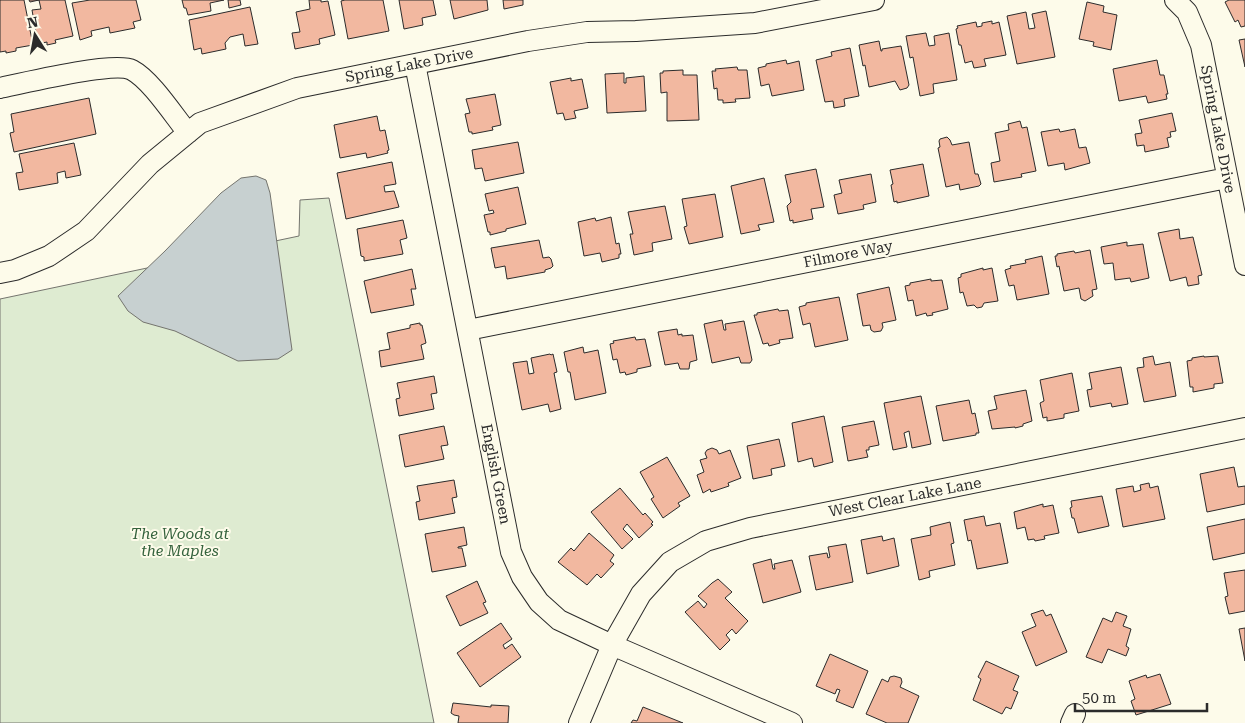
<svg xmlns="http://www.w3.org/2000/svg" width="1245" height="723" viewBox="0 0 1245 723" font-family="'Roboto Serif',serif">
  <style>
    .green { fill: #deebd1; stroke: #74746e }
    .water { fill: #c7d0d0; stroke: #74746e }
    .building { fill: #f2b8a0; stroke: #2b2b2b }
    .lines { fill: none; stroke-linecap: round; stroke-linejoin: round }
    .minor-casing { stroke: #2b2b2b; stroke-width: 22 }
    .minor { stroke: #fdfbea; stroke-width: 20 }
    .labels { text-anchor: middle; stroke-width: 4; stroke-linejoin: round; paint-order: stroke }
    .street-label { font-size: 15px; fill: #2b2b2b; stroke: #fdfbea }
    .park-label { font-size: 15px; font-style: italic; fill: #34623c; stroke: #fdfbea }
  </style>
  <rect width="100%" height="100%" fill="#fdfbea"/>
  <path class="green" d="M329 198 434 723H0V299L299 236 300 200Z"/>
  <path class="water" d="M256 176 266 180 270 193 292 350 278 359 238 361 175 331 143 322 128 311 118 296 165 251 221 193 241 178Z"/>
  <path class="building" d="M0 0H24L33 45 16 48V51L6 53V51L0 52Z
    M29 0H65L73 36 55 40 56 43 47 45V42L38 44 32 10 41 9 39 0 30 2Z
    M90 0H136L141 20 133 22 135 28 110 33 109 27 91 31 92 36 80 40 72 3Z
    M182 0H224L210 3 211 11 188 15 186 8H184Z
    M228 0H240L241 5 229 8Z
    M309 0H321V2L328 1 335 35 319 39 320 44 295 49 292 33 300 32 296 12 310 9Z
    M345 0H383L389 31 348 39 341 1Z
    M399 0H433L436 15 422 18 423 25 404 29Z
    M450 0H487L488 10 454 19Z
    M503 0H523V5L504 9Z
    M1229 0H1245V26L1241 27 1238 20 1235 22 1225 2Z
    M1087 2 1104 6 1103 12 1117 15 1111 50 1093 46 1094 42 1079 39Z
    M250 7 258 44 245 46 243 34 230 37 225 43 226 49 202 54 201 48 194 50 189 20Z
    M1046 11 1055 57 1017 64 1007 16 1026 12 1029 29 1035 28 1032 14Z
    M992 21V24L999 22 1006 55 984 59 986 66 974 68 972 61 965 63 961 45H959L956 29 958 28 957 26 976 22 977 27 982 26V23Z
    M926 33 929 46 935 45 934 36 949 33 957 80 933 84 934 93 920 96 913 57 910 58 906 36Z
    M1245 39V67L1239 40Z
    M879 41 881 51H882V49L901 46 909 85 907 88 900 90 895 81 869 87 865 65 863 66 859 45Z
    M850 48 859 96 844 99 845 106 834 108 833 101 825 102 816 60 832 56 831 52Z
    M786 60 787 64 799 61 804 90 772 96 769 84 761 86 758 68 766 66V64Z
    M1157 60 1160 75H1164L1168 94H1166L1167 99 1148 103 1146 96 1119 101 1113 69Z
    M737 67 738 70H747L750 98 735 99 736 102 723 103V100H718L717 88 714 89 712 71H716L715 69Z
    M683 70V75H697L699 120 667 121V92L661 93 660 73H663V71Z
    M624 73V83H626V78L644 76 646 111 607 113 605 74Z
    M571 78V81L582 79 588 108 574 111 576 118 565 120 563 113 557 114 550 82Z
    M495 94 501 125 492 127 493 130 472 134V132H469L465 114 470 113 466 99Z
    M89 98 96 134 14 152 10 133 14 132 11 114Z
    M1172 113 1176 131 1170 132 1171 137 1167 138 1169 147 1145 152 1144 145 1137 146 1135 134 1142 133 1139 120Z
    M377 116 380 131 385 130 389 150 387 151 388 153 367 158 366 153 340 158 334 125Z
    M1020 121 1022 128 1027 127 1036 171 1021 174 1022 177 994 182 991 163 1000 161 995 133 1009 130 1008 124Z
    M1059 129 1060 132 1075 129 1079 148 1086 147 1090 163 1065 170 1064 163 1048 166 1041 132Z
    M947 137 950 140 952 145 969 142 975 174H978L981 184 979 186 960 190 959 184 946 187 938 148 940 147 939 141 940 139Z
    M518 142 524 173 485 181 482 168 475 169 472 150Z
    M74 143 81 175 66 178 65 171 57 173 58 183 19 190 16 173 23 172 19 154Z
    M392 162 396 184 384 186 385 192 394 191 399 207 346 219 337 173Z
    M923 164 929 196 897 203V201L894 202 891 185 893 184 890 170Z
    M816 169 824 207 811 209 813 219 793 223V220L790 221 787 206 791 202 785 175Z
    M871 174 876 202 863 205 864 209 838 214 834 195 842 193 839 180Z
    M764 178 774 222 758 225 760 230 741 234 731 186Z
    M518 187 526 224 506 229V231L490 235V232H488L484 215 494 213 493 210 489 211 485 194Z
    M715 194 723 237 689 244 684 227 687 226 682 199Z
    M665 206 672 239 652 243 653 251 634 255 630 234H633L628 212Z
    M611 217 616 244 619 243 621 254H619V258L602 262 600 253 584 256 578 222 595 218 596 221Z
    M403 220 407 238 400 240 403 254 364 261V257L361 256 357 229Z
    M1179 229 1180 239 1193 237 1202 275 1198 276 1199 284 1188 286 1186 277 1170 281 1158 233Z
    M539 240 543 258 549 257 551 259 553 266 551 268 545 270V272L507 279 505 266 495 268 491 248Z
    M1127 242V246L1143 244 1149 278 1131 282 1130 278 1115 280 1113 263 1104 264 1101 247Z
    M1090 250 1097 289 1092 290 1093 296 1085 301 1081 299 1079 288 1064 291 1059 266 1057 267 1055 256H1057V254L1074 251 1075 253Z
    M1042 256 1049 294 1017 300 1014 285 1009 286 1005 270 1011 268 1010 266 1026 263 1025 260Z
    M983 268V270L992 268 998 301 984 303 982 307 977 308 974 305 967 306 963 292 960 293 958 278 961 277V274Z
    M412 269 416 289H411L414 305 371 313 364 281Z
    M931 279V281L942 280 948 309 932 313 933 315 927 316 926 313 916 316 913 300 908 301 905 286 910 285V283Z
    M889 287 896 320 882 323 883 327 881 331 874 332 871 330 870 325 863 326 857 294Z
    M839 297 848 340 815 347 810 323 803 325 799 307 806 305V303Z
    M778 309 779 311 788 310 793 338 779 340 780 343 769 346 768 343 763 344 754 315H757V313Z
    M722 320 724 330H726L725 324 744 321 752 360 750 363H741L739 357 712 363 704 324Z
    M420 323V325H422L426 343 421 345 424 359 381 367 379 351 390 349 387 333 410 328V325Z
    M677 329 678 335 682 334V336L693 335 697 360 690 362 689 369H680L678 363 665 365 658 332Z
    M635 337 636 340 645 339 651 366 637 369V372L626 375 625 372 620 373 617 359 613 360 610 344 614 343 613 341Z
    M583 347 584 353 598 350 606 393 575 400 570 372H568L564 352Z
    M550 354 551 355 553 354 557 372 554 373 561 409 550 412 548 404 522 410 513 363 527 361 529 374 534 373 531 358Z
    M1153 356 1155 365 1170 362 1176 396 1144 402 1137 368 1144 367 1143 358Z
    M1204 356V357L1218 356 1223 383 1214 384V388L1193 392V387H1190L1187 361 1192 360V358Z
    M1121 367 1128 404 1112 407 1111 403 1090 407 1087 390 1092 389 1089 373Z
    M1072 373 1079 411 1064 414V418L1047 421V417L1043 418 1040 403 1044 401 1040 380Z
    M434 376 437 393 431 394 434 409 399 416 396 399 400 398 397 383Z
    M1026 390 1032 421 1023 424V426L1015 428V427L992 429 988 411 997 409 994 396Z
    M921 396 931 444 912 448 909 431 904 433 907 447 893 450 884 403Z
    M969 400 972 414 975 413 979 433H976V435L943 441 936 406Z
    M824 416 833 462 814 467 812 458 798 462 792 423Z
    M874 421 879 445 869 447V450H866L868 457 848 461 842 427Z
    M444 426 448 445 441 446 444 459 405 467 399 435Z
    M779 439 785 466 771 469 772 475 753 479 747 446Z
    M712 448 717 450 719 454 730 450 741 478 728 483 729 486 711 492 710 489 703 493 697 475 704 472 700 460 707 458 705 453 707 450Z
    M667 457 690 496 678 503 680 506 663 518 651 499 654 497 640 472Z
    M1234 467 1238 487 1245 486V504L1207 512 1200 474Z
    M454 480 457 497 452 498 455 513 419 520 416 502 420 501 417 486Z
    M1149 483 1150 488 1158 486 1165 519 1123 527 1116 489 1133 486 1134 492 1141 490 1140 485Z
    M620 488 643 515 645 513 653 522 651 524 653 525 639 538 627 524 623 529 633 539 622 549 591 512Z
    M1102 496 1109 526 1078 533 1074 518H1072L1070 508 1072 507 1071 501Z
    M1043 504V507L1053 505 1059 533 1044 536 1045 539 1035 541 1034 539 1028 540 1025 527 1017 529 1014 512Z
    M984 516 986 526 1000 523 1008 563 977 569 971 540 968 541 964 520Z
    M1245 519V553L1213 560 1207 527Z
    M950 522 954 543 951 544 955 565 929 571 930 577 919 580 911 539 931 535 930 527Z
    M464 527 467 545 458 547V548H462L466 566 432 572 425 534Z
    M589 533 614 555 610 561 614 564 601 578 597 574 587 585 558 562 571 548 574 551Z
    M882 536 883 541 894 538 899 566 867 574 861 540Z
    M846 544 853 582 816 590 809 556 827 553 828 558 830 557 828 547Z
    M771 559 773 569H775L774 564 792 560 801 592 763 603 753 564Z
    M1245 570V611L1229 614 1225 597 1228 596 1224 573Z
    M718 579 732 592 725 598 748 621 736 634 732 629 726 635 730 640 720 650 685 612 698 601 704 608 707 604 698 596 712 583Z
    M477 581 486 602 483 603 488 613 460 626 446 596Z
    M1043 610 1046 616 1051 614 1067 652 1036 666 1022 632 1036 626 1031 614Z
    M1116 612 1127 616 1123 626 1131 629 1126 646 1129 648 1126 656 1108 649 1102 663 1086 657 1103 618 1112 622Z
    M501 623 512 639 503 645 505 649 512 644 521 657 480 687 457 653Z
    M1245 628V661L1239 629Z
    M830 654 868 671 853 708 836 701 840 690 837 689 835 694 816 686Z
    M986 661 1019 676 1013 690 1018 692 1011 709 1006 707 1002 714 973 700 981 679 978 677Z
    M1160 674 1171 704 1136 715 1131 701 1135 699 1129 681 1146 675 1147 678Z
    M894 676 901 678 902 682 900 687 919 696 908 723H887L866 714 882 679 888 682 890 677Z
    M453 703 491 707V705L509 706 508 723H458L459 716 454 715 451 713Z
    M643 707 683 723H631L633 720 637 721Z"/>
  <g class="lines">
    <g class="minor-casing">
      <path id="minor" d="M1175 0 1187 12 1201 45 1245 265
        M415 64 511 552 522 577 539 602 559 620 612 645 792 723
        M0 88C23 83 115 61 132 70 151 80 174 116 188 133
        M0 273 15 270 49 256 86 231 150 164 200 123 297 88 528 41 587 32 636 31 755 23 874 0
        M468 330 1227 178
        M579 723 612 645 641 594 670 562 706 541 750 528 1245 428
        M1071 723 1075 714"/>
    </g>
    <use href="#minor" class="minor"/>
  </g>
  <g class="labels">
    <g class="street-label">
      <text transform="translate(409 65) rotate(-11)" y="5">Spring Lake Drive</text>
      <text transform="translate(1218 129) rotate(79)" y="5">Spring Lake Drive</text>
      <text transform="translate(848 254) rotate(-11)" y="5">Filmore Way</text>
      <text transform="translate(496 474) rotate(79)" y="5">English Green</text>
      <text transform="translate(905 497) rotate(-11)" y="5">West Clear Lake Lane</text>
    </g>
    <g class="park-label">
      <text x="180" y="539">The Woods at<tspan x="180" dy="17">the Maples</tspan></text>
    </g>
  </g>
  <g transform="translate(35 35) rotate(349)" stroke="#fdfbea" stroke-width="4" paint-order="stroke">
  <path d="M0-4L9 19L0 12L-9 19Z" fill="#2b2b2b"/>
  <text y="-8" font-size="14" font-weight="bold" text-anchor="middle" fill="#2b2b2b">N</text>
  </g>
  <path d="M1075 703v8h132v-8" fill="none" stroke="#2b2b2b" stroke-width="2.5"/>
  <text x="1082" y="703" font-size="15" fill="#2b2b2b" stroke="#fdfbea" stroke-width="4" paint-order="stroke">50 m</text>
</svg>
